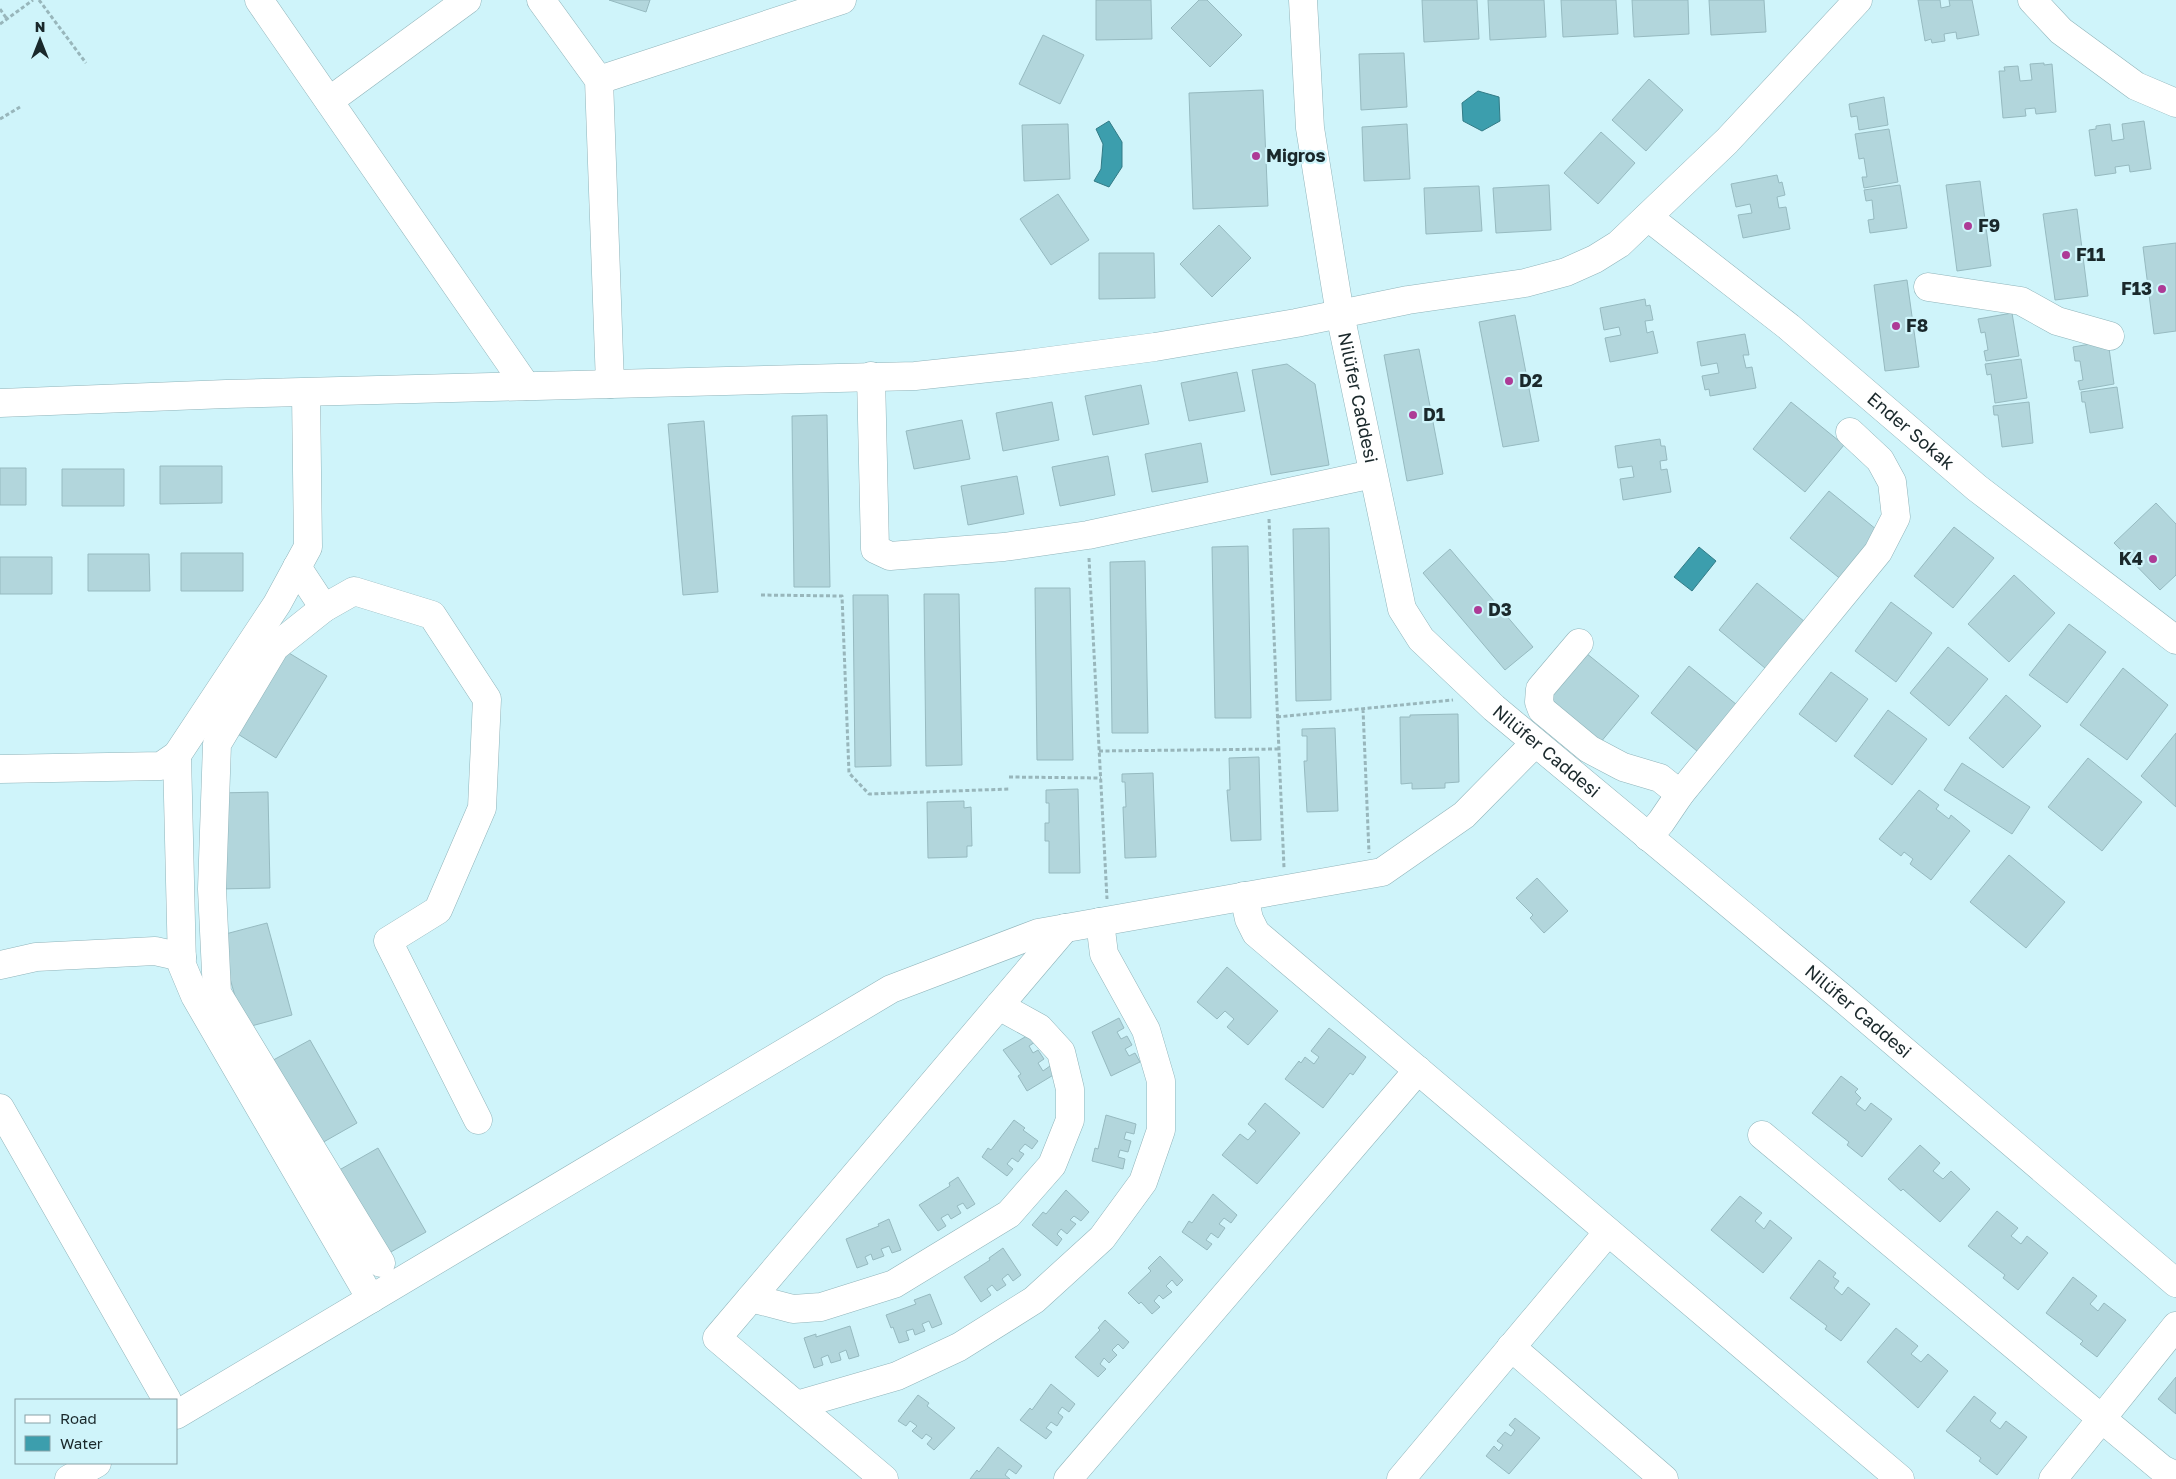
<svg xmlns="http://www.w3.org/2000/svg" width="2176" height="1479" viewBox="0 0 2176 1479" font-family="'Golos Text',sans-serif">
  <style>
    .water { fill: #3c9ead; stroke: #327b86 }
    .building { fill: #b2d6dc; stroke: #96bac0 }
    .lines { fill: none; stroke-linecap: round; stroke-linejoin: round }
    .minor-casing { stroke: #90b4ba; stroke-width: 29 }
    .path { stroke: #98b6bb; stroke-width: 3; stroke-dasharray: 4 2.5; stroke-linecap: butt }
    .minor { stroke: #fff; stroke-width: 28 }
    .poi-dot { fill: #ad3b96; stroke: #cff4fa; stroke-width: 2 }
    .labels { text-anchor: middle; stroke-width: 4.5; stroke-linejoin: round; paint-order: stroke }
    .poi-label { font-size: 18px; font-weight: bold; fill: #1a282b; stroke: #cff4fa; text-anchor: start }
    .street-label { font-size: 18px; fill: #1a282b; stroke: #cff4fa }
  </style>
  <rect width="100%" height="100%" fill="#cff4fa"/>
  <path class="water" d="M1478 91 1499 97 1500 121 1482 131 1463 121 1462 103Z
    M1109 121 1122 142V167L1109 187 1094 181 1101 169 1103 144 1096 129Z
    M1699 547 1716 561 1692 591 1674 577Z"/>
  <path class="building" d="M609 0H650L646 12Z
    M1096 0H1151L1152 39 1096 40Z
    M1199 0H1207L1242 35 1210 67 1171 28Z
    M1422 0H1477L1479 39 1424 42Z
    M1488 0H1544L1546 37 1490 40Z
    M1561 0H1616L1618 34 1563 37Z
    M1632 0H1688L1689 34 1634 37Z
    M1709 0H1764L1766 32 1711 35Z
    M1918 0H1940L1941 8 1950 6 1949 0H1972L1979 35 1957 39 1956 32 1944 34 1945 41 1932 43 1931 39 1925 41Z
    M1043 35 1084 55 1060 104 1019 84Z
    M1404 53 1407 107 1361 110 1359 54Z
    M2044 63V65L2052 64 2056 112 2036 114 2035 108 2025 109 2026 116 2003 118 1999 71H2005L2004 67 2018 66 2020 81 2032 80 2030 64Z
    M1649 79 1683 110 1646 151 1612 120Z
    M1263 90 1268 206 1193 209 1189 93Z
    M1884 97 1888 125 1859 130 1857 116 1851 117 1849 104Z
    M2144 121 2151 169 2130 172 2129 165 2115 167 2116 173 2095 176 2089 130 2096 129V126L2110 124 2112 141 2124 139 2122 124Z
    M1068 124 1070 179 1024 181 1022 125Z
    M1407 124 1410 179 1364 181 1362 127Z
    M1889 129 1898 182 1864 188 1862 177H1867L1864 158 1859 159 1855 134Z
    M1601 132 1635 163 1598 204 1564 173Z
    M1777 175 1779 183 1782 182 1785 195 1777 197 1779 208 1786 207 1790 229 1743 238 1738 215 1752 213 1750 204 1736 207 1731 184Z
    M1980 181 1991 266 1957 271 1946 185Z
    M1549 185 1551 230 1496 233 1493 188Z
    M1900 185 1907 228 1870 233 1868 220 1874 219 1872 200 1866 201 1864 190Z
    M1479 186 1482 231 1426 234 1424 188Z
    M1058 194 1089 240 1051 265 1020 219Z
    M2077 209 2088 296 2055 300 2043 214Z
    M1219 225 1251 258 1212 297 1180 264Z
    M2176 243V331L2154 334 2143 247Z
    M1099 253H1154L1155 298 1099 299Z
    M1907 280 1919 367 1885 371 1874 285Z
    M1645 299 1646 306 1650 305 1653 320 1645 321 1647 333 1653 331 1658 353 1610 362 1605 338 1621 335 1619 327 1604 330 1600 308Z
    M2012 313 2019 356 1986 361 1984 351 1988 350 1985 332 1981 333 1978 319Z
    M1515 315 1539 441 1503 447 1479 322Z
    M1745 334 1749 355H1743L1746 368 1752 367 1756 388 1710 396 1709 389 1705 390 1702 376 1719 373 1717 363 1701 366 1697 342Z
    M2108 341 2114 384 2080 390 2078 381 2083 380 2080 361H2075L2073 347Z
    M1419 349 1443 474 1407 481 1384 355Z
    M2021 359 2027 398 1995 403 1991 374 1987 375 1985 364Z
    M1287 364 1315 384 1329 465 1271 475 1252 370Z
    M1237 372 1245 411 1189 421 1181 383Z
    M1141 385 1149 424 1093 435 1085 396Z
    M2117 387 2123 428 2090 433 2085 402H2082L2081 392Z
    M1052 402 1059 440 1003 451 996 413Z
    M1791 402 1844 445 1805 492 1753 449Z
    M2029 402 2033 443 2002 447 1998 415H1994L1993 406Z
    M827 415 830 587H794L792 416Z
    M962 420 970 459 914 469 906 431Z
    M704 421 718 592 683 595 668 424Z
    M1660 439 1661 446H1665L1667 460 1660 461 1661 470 1667 469 1671 492 1623 500 1620 479 1634 477 1632 466 1618 468 1615 446Z
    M1201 443 1208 482 1152 492 1145 454Z
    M1108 456 1115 495 1060 506 1052 467Z
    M160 466H222V503L160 504Z
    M0 468H26V505H0Z
    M62 469H124V506H62Z
    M1017 476 1024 514 968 525 961 486Z
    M1829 491 1882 534 1843 581 1790 538Z
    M2156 503 2176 524V575L2160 590 2114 543Z
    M1954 527 1994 558 1953 608 1914 576Z
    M1329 528 1331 700 1296 701 1293 529Z
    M1248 546 1251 718H1215L1212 547Z
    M1450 549 1533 647 1505 670 1423 573Z
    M181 553H243V591H181Z
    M88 554H149L150 591H88Z
    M0 557H52V594H0Z
    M1145 561 1148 733H1112L1110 562Z
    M2014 575 2055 613 2009 662 1968 624Z
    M1757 583 1810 626 1771 673 1719 630Z
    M1035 588H1070L1073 760H1037Z
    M924 594H959L962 765 926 766Z
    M853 595H888L891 766 855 767Z
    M1891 602 1932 633 1896 682 1855 651Z
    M2069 624 2106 652 2067 703 2029 675Z
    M1948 647 1988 679 1949 726 1910 693Z
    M284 650 327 676 276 758 233 731Z
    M1586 653 1639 696 1600 743 1547 700Z
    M1689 666 1742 709 1703 756 1651 713Z
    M2123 668 2168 705 2127 760 2080 725Z
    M1831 672 1868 699 1836 742 1799 714Z
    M2006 695 2041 726 2003 768 1969 738Z
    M1888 710 1927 739 1892 785 1854 756Z
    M1458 714 1459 782 1445 783V788L1412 789V783L1401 784 1400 717H1410V715Z
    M1335 728 1338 811 1307 812 1304 761H1307V736H1302V729Z
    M2176 733V807L2141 776Z
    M1259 757 1261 840 1231 841 1227 790H1230L1229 758Z
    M2088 758 2142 802 2102 851 2048 807Z
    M1962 763 2030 807 2012 834 1944 790Z
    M1153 773 1156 857 1125 858 1123 807H1126L1125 782H1122V774Z
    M1078 789 1080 873H1049V841H1045V823H1049V803H1046V790Z
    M1919 790 1939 805 1936 809 1949 819 1951 815 1970 831 1931 880 1910 864 1913 859 1904 852 1901 856 1879 839Z
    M268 792 270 888 219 889 217 793Z
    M964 801V808L971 807 972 846H967V857L928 858 927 802Z
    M2009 855 2065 902 2026 948 1970 902Z
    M1537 878 1568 911 1544 933 1530 918 1533 915 1516 898Z
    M267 923 292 1015 244 1028 218 936Z
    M1227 967 1278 1011 1248 1045 1227 1027 1234 1019 1225 1011 1217 1019 1197 1002Z
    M1119 1018 1124 1028 1117 1032 1121 1039 1127 1036 1132 1045 1125 1049 1129 1056 1135 1053 1140 1062 1111 1076 1092 1032Z
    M1329 1028 1366 1057 1353 1075 1350 1073 1323 1108 1285 1079 1299 1061 1301 1063 1305 1057 1314 1064 1319 1057 1311 1051Z
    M1030 1034 1035 1042 1029 1046 1033 1053 1038 1050 1044 1059 1038 1063 1043 1071 1050 1066 1055 1074 1027 1091 1018 1076 1021 1074 1003 1050Z
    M310 1040 357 1123 313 1148 266 1064Z
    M1841 1076 1858 1089 1855 1092 1861 1098 1856 1104 1865 1111 1871 1103 1892 1119 1862 1157 1847 1145 1849 1142 1812 1113Z
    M1265 1103 1300 1133 1257 1184 1222 1155 1240 1134 1248 1140 1256 1131 1248 1124Z
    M1106 1115 1136 1124 1134 1134 1126 1132 1124 1139 1131 1141 1128 1152 1120 1150 1118 1157 1125 1159 1123 1169 1092 1161 1095 1148 1098 1149Z
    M1014 1120 1025 1128 1023 1130 1038 1141 1032 1149 1025 1144 1019 1151 1024 1154 1018 1162 1012 1158 1007 1164 1013 1169 1007 1176 982 1157 988 1148 991 1150Z
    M1920 1145 1940 1163 1933 1171 1943 1179 1951 1171 1970 1189 1940 1222 1903 1189 1901 1191 1888 1179Z
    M378 1148 426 1232 382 1257 334 1173Z
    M958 1177 975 1204 967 1209 963 1203 957 1206 961 1213 951 1219 948 1214 941 1218 946 1226 938 1231 919 1205 950 1186 949 1183Z
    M1066 1190 1089 1212 1081 1221 1074 1216 1070 1220 1076 1224 1067 1234 1061 1229 1057 1234 1062 1239 1057 1246 1032 1225 1043 1212 1046 1214Z
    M1213 1194 1237 1215 1231 1223 1224 1218 1219 1224 1225 1228 1218 1238 1211 1233 1206 1240 1212 1244 1207 1250 1182 1232 1189 1221 1192 1223Z
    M1740 1196 1762 1213 1755 1221 1764 1229 1770 1220 1792 1238 1763 1273 1711 1230Z
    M1997 1211 2018 1228 2011 1236 2021 1244 2027 1236 2048 1253 2018 1290 2003 1278 2005 1275 1968 1246Z
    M889 1219 901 1250 892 1253 889 1246 881 1249 884 1256 873 1260 871 1254 865 1257 868 1264 857 1268 846 1239 879 1226 878 1224Z
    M1003 1248 1021 1275 1013 1281 1008 1274 1002 1279 1006 1285 997 1291 992 1285 987 1289 991 1295 981 1302 964 1277 990 1260 989 1258Z
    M1160 1256 1183 1280 1177 1286 1172 1280 1166 1286 1172 1292 1163 1299 1159 1295 1154 1301 1160 1307 1152 1314 1141 1302 1139 1304 1128 1293 1151 1271 1148 1268Z
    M1819 1260 1836 1273 1833 1277 1839 1281 1834 1288 1842 1295 1848 1287 1870 1304 1841 1341 1825 1329 1827 1326 1790 1298Z
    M2073 1277 2097 1296 2090 1304 2098 1311 2104 1303 2126 1320 2097 1357 2080 1344 2083 1341 2046 1313Z
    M930 1294 942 1324 932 1328 929 1321 922 1324 925 1331 915 1335 913 1329 906 1331 909 1340 899 1343 893 1327 891 1328 886 1315 916 1304 914 1300Z
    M1105 1320 1129 1342 1123 1349 1118 1344 1112 1350 1117 1355 1109 1363 1104 1358 1100 1364 1106 1369 1098 1377 1075 1357 1100 1330 1098 1328Z
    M850 1326 859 1356 849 1359 846 1350 839 1353 841 1360 831 1363 828 1355 821 1358 823 1365 814 1368 804 1338 816 1334V1337Z
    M1896 1328 1918 1346 1911 1354 1921 1362 1928 1354 1948 1371 1918 1408 1867 1362Z
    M2176 1377V1414L2158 1399Z
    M1051 1384 1075 1404 1069 1412 1062 1407 1058 1413 1063 1417 1057 1426 1051 1422 1046 1428 1052 1432 1046 1439 1020 1420 1030 1408 1032 1410Z
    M918 1395 929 1403 927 1406 955 1428 934 1450 927 1444 932 1438 926 1434 922 1439 912 1431 917 1426 910 1421 906 1426 898 1421Z
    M1974 1396 1996 1413 1990 1421 2000 1429 2006 1421 2027 1437 1997 1475 1979 1461 1981 1458 1946 1431Z
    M1515 1418 1540 1438 1509 1474 1486 1456 1494 1446 1499 1451 1503 1445 1497 1441 1505 1432 1511 1436 1515 1430 1509 1425Z
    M998 1447 1022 1466 1016 1474 1009 1469 1005 1475 1010 1479H970L977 1470 979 1472Z"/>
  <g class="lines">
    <g class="minor-casing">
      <g id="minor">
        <path d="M259 0 526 386"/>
        <path d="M541 0 599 80 610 384"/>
        <path id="s1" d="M1303 0 1310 128 1330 253 1340 314 1402 609 1421 639 1494 708 1840 996 2176 1283"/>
        <path d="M2032 0 2061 31 2136 86 2176 103"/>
        <path d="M599 80 842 0"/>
        <path d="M329 101 467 0"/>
        <path id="s2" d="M1648 217 1789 327 1977 488 2176 640"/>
        <path d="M1928 287 2021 301 2057 321 2110 336"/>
        <path d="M871 376 875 549 890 556 1004 547 1088 535 1373 474"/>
        <path d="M0 403 226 394 915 376 1027 364 1155 347 1296 323 1408 300 1525 283 1566 272 1595 259 1619 244 1727 141 1858 0"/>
        <path d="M297 567 324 608"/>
        <path d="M1579 643 1540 689 1539 702 1542 710 1589 749 1623 767 1660 778 1680 794"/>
        <path d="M177 755 182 965 195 996 371 1299"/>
        <path d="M0 769 161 766 177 755 277 604 308 547 306 393"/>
        <path d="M1648 837 1661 822 1680 794 1878 552 1896 517 1892 482 1880 460 1850 432"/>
        <path d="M1244 896 1249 919 1256 933 1900 1479"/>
        <path d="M0 965 36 957 155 951 182 957"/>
        <path d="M0 1108 167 1400"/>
        <path d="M1762 1135 2162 1469 2176 1476"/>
        <path d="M381 1263 217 993 212 889 217 744 275 647 324 608 354 591 432 615 487 699 482 808 438 910 388 941 478 1120"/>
        <path d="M751 1298 793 1309 821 1307 894 1284 1009 1214 1052 1165 1070 1120V1089L1061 1052 1039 1028 999 1006"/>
        <path d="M1511 1347 1664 1479"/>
        <path d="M797 1405 897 1376 959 1347 1034 1300 1102 1238 1143 1182 1161 1130V1081L1146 1030 1104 954 1100 922"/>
        <path d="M176 1415 891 989 1038 933 1382 872 1464 815 1535 743"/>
        <path d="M69 1479 97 1463"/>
        <path d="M884 1479 717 1338 1065 928"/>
        <path d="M1068 1479 1418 1070"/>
        <path d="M1401 1479 1608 1232"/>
        <path d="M2053 1479 2176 1326"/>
      </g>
    </g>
    <path class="path" d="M39 0 86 63
      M0 9 7 19
      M0 24 33 0
      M0 119 20 107
      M1269 519 1284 868
      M1089 558 1107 899
      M761 595 842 596 849 773 869 794 1009 789
      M1363 709 1369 853
      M1277 717 1453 700
      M1099 751 1279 749
      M1009 777 1101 778"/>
    <use href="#minor" class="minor"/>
  </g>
  <g class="poi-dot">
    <circle cx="1256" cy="156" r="5"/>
    <circle cx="1968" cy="226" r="5"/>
    <circle cx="2066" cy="255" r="5"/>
    <circle cx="2162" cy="289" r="5"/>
    <circle cx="1896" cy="326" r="5"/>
    <circle cx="1509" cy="381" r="5"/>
    <circle cx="1413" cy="415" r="5"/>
    <circle cx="2153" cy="559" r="5"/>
    <circle cx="1478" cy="610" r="5"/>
  </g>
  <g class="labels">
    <g class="poi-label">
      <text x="1266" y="162">Migros</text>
      <text x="1978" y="232">F9</text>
      <text x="2076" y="261">F11</text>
      <text x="2152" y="295" text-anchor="end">F13</text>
      <text x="1906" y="332">F8</text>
      <text x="1519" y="387">D2</text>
      <text x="1423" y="421">D1</text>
      <text x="2143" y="565" text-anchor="end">K4</text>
      <text x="1488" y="616">D3</text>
    </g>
    <g class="street-label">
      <text dy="6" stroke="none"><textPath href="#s1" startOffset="402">Nilüfer Caddesi</textPath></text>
      <text dy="6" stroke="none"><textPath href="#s2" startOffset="339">Ender Sokak</textPath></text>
      <text dy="6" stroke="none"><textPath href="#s1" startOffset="822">Nilüfer Caddesi</textPath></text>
      <text dy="6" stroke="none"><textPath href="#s1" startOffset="1228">Nilüfer Caddesi</textPath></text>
    </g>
  </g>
  <rect x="15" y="1399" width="162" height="65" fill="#cff4fa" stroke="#87a2a7"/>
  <rect x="25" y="1415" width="25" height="8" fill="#ffffff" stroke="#87a2a7"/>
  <text x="60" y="1424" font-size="15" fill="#1a282b">Road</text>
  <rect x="25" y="1436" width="25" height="15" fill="#3c9ead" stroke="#87a2a7"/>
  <text x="60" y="1449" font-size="15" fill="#1a282b">Water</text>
  <g transform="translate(40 40)" stroke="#cff4fa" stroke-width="4" paint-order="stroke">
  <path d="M0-4L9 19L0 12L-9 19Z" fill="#1a282b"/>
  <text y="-8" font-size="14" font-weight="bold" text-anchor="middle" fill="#1a282b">N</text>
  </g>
</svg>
